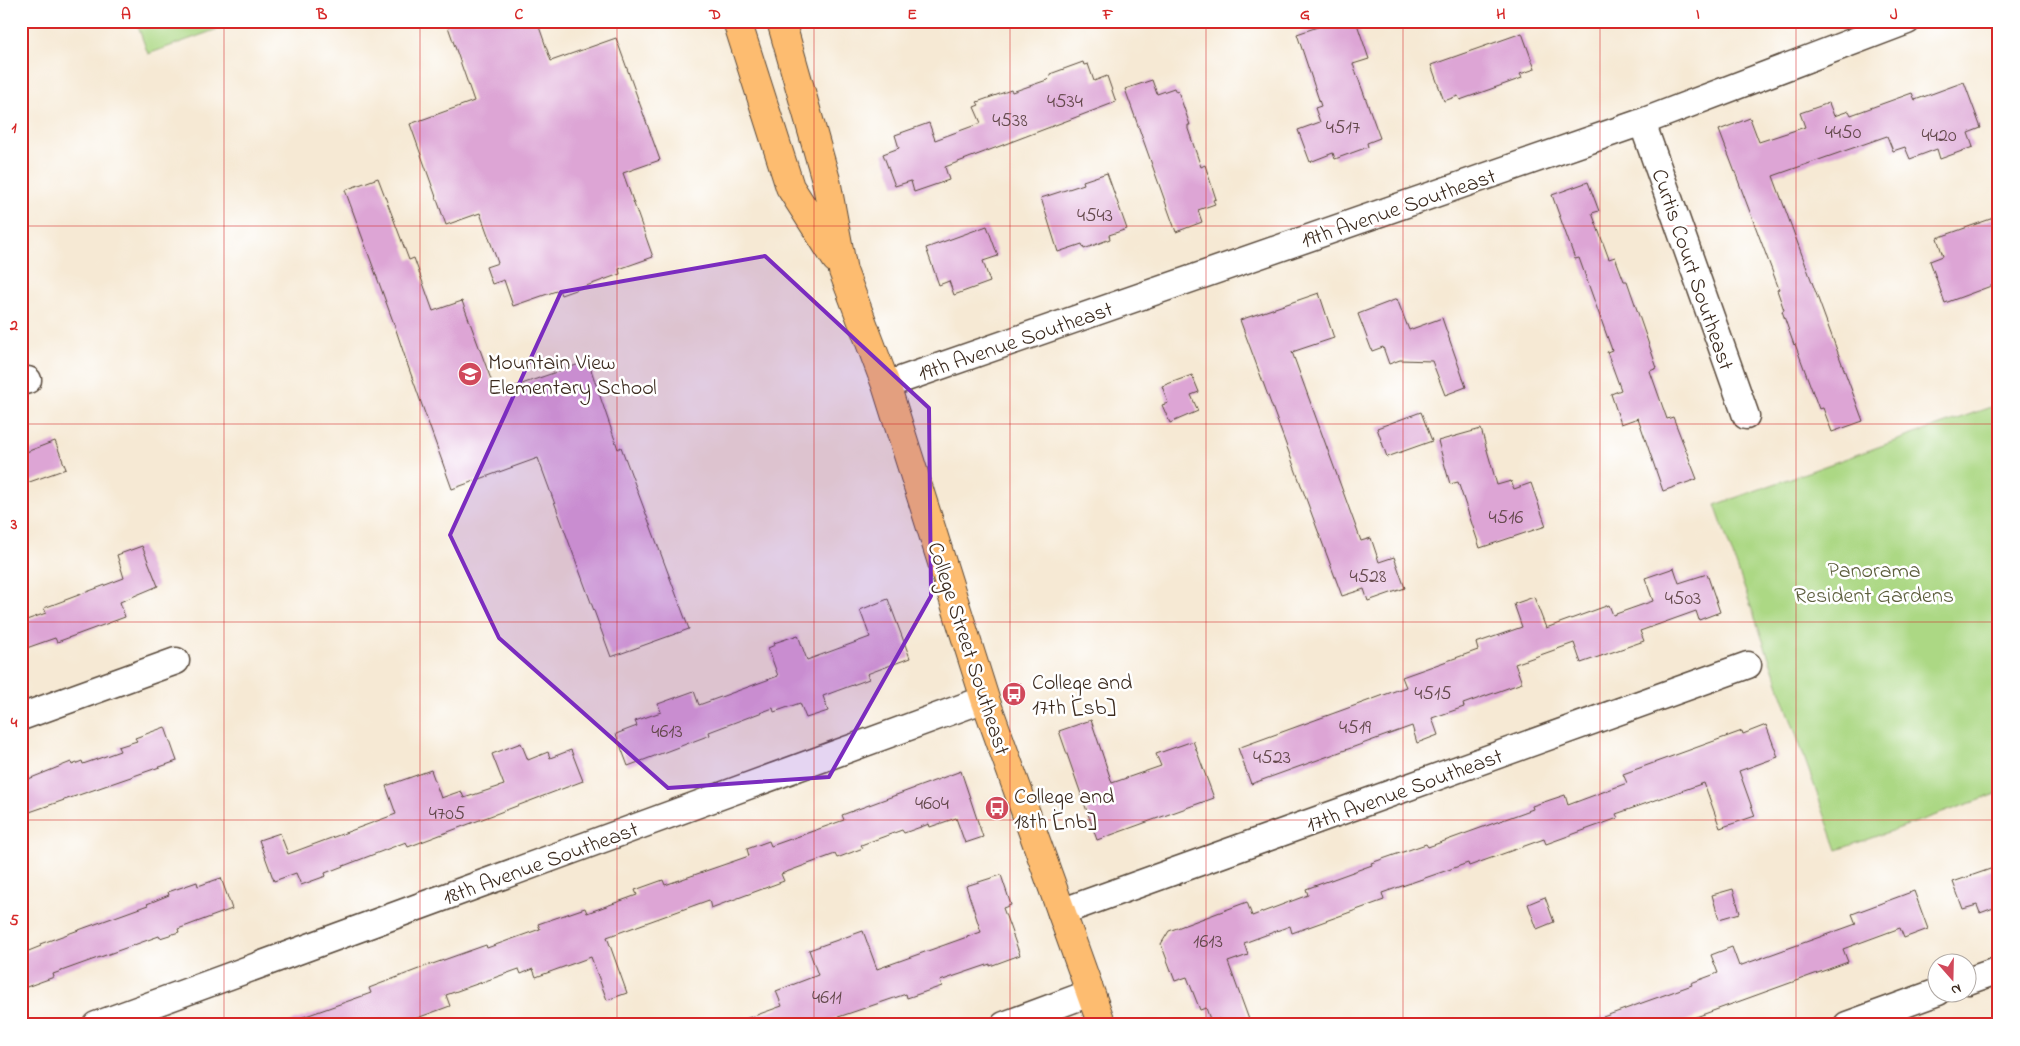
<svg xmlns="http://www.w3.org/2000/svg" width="2020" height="1046" viewBox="0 0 2020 1046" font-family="'Indie Flower',sans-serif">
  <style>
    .green { fill: #acd884; stroke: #748151 }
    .building { fill: #dda5d5 }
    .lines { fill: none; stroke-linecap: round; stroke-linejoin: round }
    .minor-casing { stroke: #574739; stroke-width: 29 }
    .primary-casing { stroke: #574739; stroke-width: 30 }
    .minor { stroke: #fff; stroke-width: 26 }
    .primary { stroke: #fdbc70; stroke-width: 28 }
    .marked { fill: #7b2cbf; fill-opacity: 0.2; stroke: #7b2cbf; stroke-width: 4; stroke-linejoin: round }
    .grid { fill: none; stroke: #d62828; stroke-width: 1; stroke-opacity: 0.55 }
    .labels { text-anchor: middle; stroke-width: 5; stroke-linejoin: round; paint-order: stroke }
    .number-label { font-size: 20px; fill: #64494c }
    .street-label { font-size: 22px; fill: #3b2a1e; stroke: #fff }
    .poi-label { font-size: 22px; fill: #3b2a1e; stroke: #fff; text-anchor: start }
    .park-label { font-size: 22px; fill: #5d5e3d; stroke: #fff }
    .neatline { fill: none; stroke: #d62828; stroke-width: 2 }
    .grid-label { font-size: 16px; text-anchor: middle; font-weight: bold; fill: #d62828 }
  </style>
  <rect width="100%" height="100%" fill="#fff"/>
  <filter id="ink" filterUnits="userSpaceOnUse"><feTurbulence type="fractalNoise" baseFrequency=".02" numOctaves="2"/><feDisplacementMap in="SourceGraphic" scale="10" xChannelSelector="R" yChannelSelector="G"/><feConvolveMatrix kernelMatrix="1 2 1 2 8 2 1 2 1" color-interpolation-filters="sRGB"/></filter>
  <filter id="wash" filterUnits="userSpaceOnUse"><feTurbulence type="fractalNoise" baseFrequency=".0096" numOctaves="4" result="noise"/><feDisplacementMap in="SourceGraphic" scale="20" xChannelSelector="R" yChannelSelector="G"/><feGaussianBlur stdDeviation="1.12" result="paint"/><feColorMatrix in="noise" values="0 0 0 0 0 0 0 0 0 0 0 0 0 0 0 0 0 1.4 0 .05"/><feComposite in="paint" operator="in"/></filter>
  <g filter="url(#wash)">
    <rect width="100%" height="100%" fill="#f6e9d4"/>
    <path class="green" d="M136 21H240L148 54Z
      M1999 404V793L1837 850 1715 505Z"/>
    <g id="blocks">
      <path class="building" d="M446 21H537L551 61 616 38 660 160 623 173 653 257 619 269 620 274 561 295 559 290 513 306 504 280 492 284 486 267 498 263 480 213 446 225 410 124 474 101Z
        M1335 21H1356L1369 59 1353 64 1380 138 1367 143 1368 147 1335 159 1333 153 1310 162 1298 130 1320 122 1315 108 1321 106 1297 34Z
        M1522 33 1535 69 1520 74 1522 78 1460 100 1458 96 1444 101 1431 65Z
        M1083 62 1084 65 1088 64 1094 81 1107 76 1116 102 945 167 949 180 914 192 911 181 895 186 883 154 899 148 895 135 929 123 935 140 981 123 974 107 979 105 977 102 1011 90 1012 92 1047 80 1050 77V74Z
        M1152 80 1157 94 1174 88 1176 92 1178 91 1190 125H1188V129L1201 167 1205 165 1216 199 1213 200 1215 204 1198 210 1202 222 1176 232 1125 89Z
        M1964 82 1981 128 1968 133 1973 147 1940 159 1937 149 1910 159 1905 147 1893 151 1887 136 1773 176 1863 421 1832 432 1823 408 1819 409 1795 344 1794 345 1782 311 1784 310 1777 290 1779 289 1719 130 1750 118 1759 142 1805 127 1800 113 1829 103 1834 116 1849 111 1851 115 1912 93 1915 100Z
        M1107 173 1127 229 1109 235 1110 239 1084 249 1082 244 1058 252 1041 198 1084 184 1083 181Z
        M378 178 409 260 414 258 433 311 462 301 496 393 588 361 618 449 621 447 689 629 611 657 538 458 452 489 408 366 394 324 345 190Z
        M1588 182 1599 211 1592 213 1609 259 1615 257 1624 281H1627L1657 368 1650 371 1667 419 1673 417 1697 479 1663 491 1638 418 1621 424 1611 394 1621 390 1607 352 1612 350 1579 258 1575 259 1552 195Z
        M1999 216V283L1945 303 1930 261 1943 256 1937 238Z
        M987 226 998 256 983 261 990 282 954 295 949 281 939 285 926 248Z
        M1319 293 1334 338 1292 352 1361 541 1371 538 1379 562 1394 557 1405 588 1368 601 1364 589 1342 596 1240 320Z
        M1397 299 1409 330 1442 318 1466 387 1445 395 1432 361 1400 360 1389 364 1383 347 1372 351 1358 314Z
        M1192 375 1199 392 1191 395 1198 411 1170 423 1162 405 1168 403 1162 386Z
        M1421 412 1432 441 1387 457 1377 428Z
        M1481 429 1497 485 1511 481 1514 489 1531 483 1546 526 1480 548 1458 482 1450 484 1438 441Z
        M55 441 66 469 21 485V454Z
        M142 546 158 586 120 602 125 617 57 642 55 638 21 650V622L46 613 44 608 124 578 117 555Z
        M1674 568 1679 583 1707 574 1720 612 1699 620 1696 611 1640 631 1644 641 1581 663 1574 643 1515 664 1522 683 1463 704 1464 707 1432 718 1438 735 1417 743 1412 726 1251 784 1238 748 1406 687 1402 677 1478 650 1476 643 1522 627 1514 604 1534 597 1546 628 1609 605 1613 615 1653 601 1645 578Z
        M888 599 910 658 867 674 869 679 823 696 828 711 806 718 800 703 774 712 773 708 709 732 710 735 628 766 616 734 637 726 635 721 661 712 658 704 694 691 699 705 778 676 768 648 775 645 774 643 798 635 807 660 870 637 860 610Z
        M1091 720 1112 783 1161 766 1156 754 1193 741 1214 798 1097 840 1059 731Z
        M1766 725 1778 757 1739 771 1755 816 1720 828 1704 783 1616 814 1618 818 1546 844 1544 839 1469 866 1468 863 1382 893 1384 900 1292 933 1290 926 1244 943 1248 955 1228 962 1251 1025H1221L1219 1019 1211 1022 1206 1008 1200 1010 1187 977 1175 981 1161 944 1169 931 1247 902 1252 916 1308 895 1306 889 1372 865 1371 863 1426 844 1428 847 1533 809 1532 806 1565 795 1568 805 1627 783 1623 774 1742 731 1743 734Z
        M165 727 177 761 21 815V782L71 762 72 765 82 761 83 764 120 751 118 747 137 741 135 738Z
        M521 743 528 760 548 752 550 758 571 750 583 781 408 847 406 842 325 873 326 876 301 885 296 873 274 881 259 840 280 833 288 854 396 814 386 786 431 770 441 798 461 791 464 798 504 785 492 754Z
        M961 771 983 837 965 843 956 818 930 827 929 824 904 833 902 830 861 845 863 848 837 858 835 854 781 874 784 881 711 908 709 900 607 937 627 993 607 1000 591 957 536 977 533 969 521 974 519 969 446 995 450 1006 398 1025H289V1022L371 993 369 988 424 967 486 945 487 948 540 929 538 924 585 908 587 913 637 895 635 890 663 880 665 885 749 856 747 849 769 841 771 846 844 820 842 815Z
        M1999 866V906L1980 913 1977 905 1963 909 1953 882Z
        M1001 875 1011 905 1003 908 1020 955 990 966V964L940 981 942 986 907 998 906 994 815 1025H738L737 1022 782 1006 776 991 818 975 809 950 863 931 877 969 981 932 966 886Z
        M221 878 232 909 178 929 179 932 160 938 159 936 53 974 54 977 21 989V954L41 946 40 944 148 905 147 904 169 895 168 892 197 882 198 886Z
        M1733 889 1740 913 1719 919 1712 895Z
        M1914 891 1928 929 1904 938 1900 928 1843 949 1848 962 1674 1025H1590L1589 1022 1692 985 1691 983 1718 973 1711 955 1732 947 1739 966 1856 924 1852 914Z
        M1545 897 1554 922 1537 929 1528 904Z"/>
    </g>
  </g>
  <g filter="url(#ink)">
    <use href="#blocks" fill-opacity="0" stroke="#574739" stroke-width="1"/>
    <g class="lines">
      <g class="minor-casing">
        <path id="minor" d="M1642 122 1746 416
          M21 382 28 380
          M886 385 1642 122 1907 21
          M21 717 176 661
          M1061 912 1748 665
          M1968 981 1999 970
          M96 1025 985 699
          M1004 1025 1090 993
          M1847 1025 1938 992"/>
      </g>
      <g class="primary-casing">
        <path id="primary" d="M737 21 790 187 836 259
          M781 21 826 180 843 271 886 385 985 699 1102 1025"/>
      </g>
      <use href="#minor" class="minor"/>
      <use href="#primary" class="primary"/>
    </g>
  </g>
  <path class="marked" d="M765 256 929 408 931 596 829 777 668 788 499 638 450 535 561 292Z"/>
  <path class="grid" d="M224 21V1025M420 21V1025M617 21V1025M814 21V1025M1010 21V1025M1206 21V1025M1403 21V1025M1600 21V1025M1796 21V1025M21 226H1999M21 424H1999M21 622H1999M21 820H1999"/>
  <defs>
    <g id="school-disc" transform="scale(1.25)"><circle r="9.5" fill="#d1495b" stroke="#fff"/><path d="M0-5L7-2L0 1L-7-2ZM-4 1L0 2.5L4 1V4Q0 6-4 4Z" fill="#fff"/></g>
    <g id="bus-disc" transform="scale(1.25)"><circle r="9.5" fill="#d1495b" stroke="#fff"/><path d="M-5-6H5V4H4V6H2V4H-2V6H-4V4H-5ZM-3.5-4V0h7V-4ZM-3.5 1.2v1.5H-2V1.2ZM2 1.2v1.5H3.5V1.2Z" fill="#fff"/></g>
  </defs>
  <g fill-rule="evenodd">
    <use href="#school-disc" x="470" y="374"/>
    <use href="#bus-disc" x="1014" y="694"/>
    <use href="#bus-disc" x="997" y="808"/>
  </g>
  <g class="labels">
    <g class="number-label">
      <text x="1065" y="107">4534</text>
      <text x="1010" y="126">4538</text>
      <text x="1343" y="133">4517</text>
      <text x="1843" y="138">4450</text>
      <text x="1939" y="141">4420</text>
      <text x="1095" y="221">4543</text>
      <text x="1506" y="523">4516</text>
      <text x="1368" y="582">4528</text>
      <text x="1683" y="604">4503</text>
      <text x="1433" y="699">4515</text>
      <text x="1355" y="733">4519</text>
      <text x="667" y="737">4613</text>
      <text x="1272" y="763">4523</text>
      <text x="932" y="809">4604</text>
      <text x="447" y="819">4705</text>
      <text x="1208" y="947">1613</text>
      <text x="827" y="1003">4611</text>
    </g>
    <g class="street-label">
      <text transform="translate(1398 207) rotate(-19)" y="8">19th Avenue Southeast</text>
      <text transform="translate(1694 269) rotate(71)" y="8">Curtis Court Southeast</text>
      <text transform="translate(1015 340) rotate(-19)" y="8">19th Avenue Southeast</text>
      <text transform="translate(970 648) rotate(72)" y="8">College Street Southeast</text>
      <text transform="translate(1404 789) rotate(-20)" y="8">17th Avenue Southeast</text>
      <text transform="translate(540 862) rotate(-20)" y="8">18th Avenue Southeast</text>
    </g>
    <g class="poi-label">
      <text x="488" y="369">Mountain View<tspan x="488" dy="25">Elementary School</tspan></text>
      <text x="1032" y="689">College and<tspan x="1032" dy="25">17th [sb]</tspan></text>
      <text x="1014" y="803">College and<tspan x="1014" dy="25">18th [nb]</tspan></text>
    </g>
    <g class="park-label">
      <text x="1874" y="577">Panorama<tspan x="1874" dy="25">Resident Gardens</tspan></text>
    </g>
  </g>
  <rect width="2020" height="1046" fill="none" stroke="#fff" stroke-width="55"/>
  <g transform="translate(1952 978) rotate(160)"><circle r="24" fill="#ffffff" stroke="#b1aaa5"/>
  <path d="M0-4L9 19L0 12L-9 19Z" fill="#d1495b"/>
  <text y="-8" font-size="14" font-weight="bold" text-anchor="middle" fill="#3b2a1e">N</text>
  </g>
  <rect x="28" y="28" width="1964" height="990" class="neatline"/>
  <g class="grid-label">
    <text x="126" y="19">A</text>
    <text x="322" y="19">B</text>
    <text x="519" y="19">C</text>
    <text x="715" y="19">D</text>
    <text x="912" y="19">E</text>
    <text x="1108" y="19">F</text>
    <text x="1305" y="19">G</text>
    <text x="1501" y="19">H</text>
    <text x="1698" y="19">I</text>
    <text x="1894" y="19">J</text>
    <text x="14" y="132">1</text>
    <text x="14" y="330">2</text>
    <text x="14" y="529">3</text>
    <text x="14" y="727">4</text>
    <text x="14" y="925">5</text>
  </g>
</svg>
